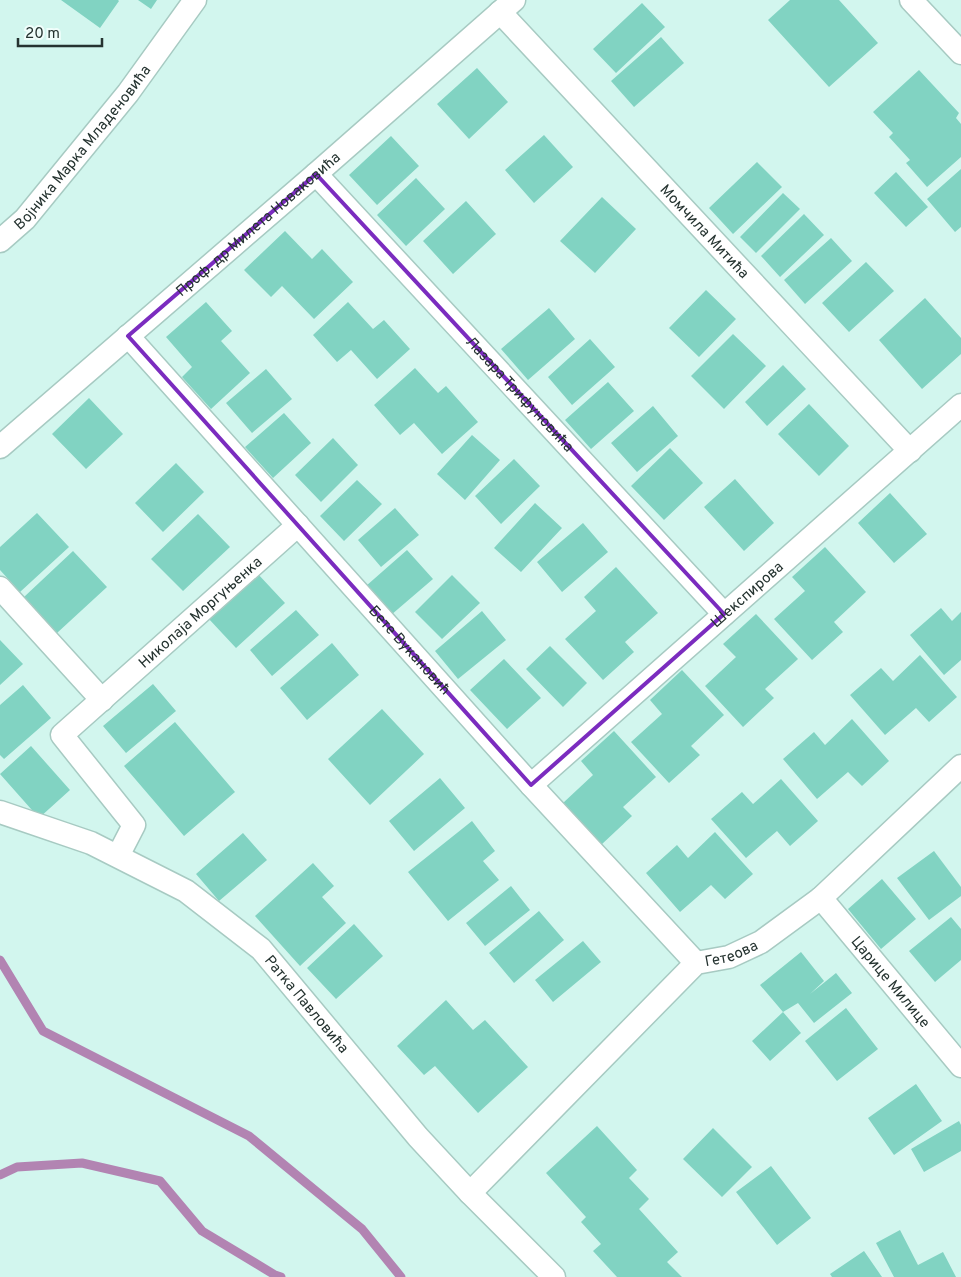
<svg xmlns="http://www.w3.org/2000/svg" width="961" height="1277" viewBox="0 0 961 1277" font-family="Overpass,sans-serif">
  <style>
    .lines { fill: none; stroke-linecap: round; stroke-linejoin: round }
    .stream { stroke: #b284b2; stroke-width: 9 }
    .building { fill: #81d3c2 }
    .minor-casing { stroke: #a7cac2; stroke-width: 25 }
    .minor { stroke: #fff; stroke-width: 22 }
    .marked { fill: none; stroke: #7b2cbf; stroke-width: 4; stroke-linejoin: round }
    .labels { text-anchor: middle; stroke-width: 4; stroke-linejoin: round; paint-order: stroke }
    .street-label { font-size: 15px; fill: #253330; stroke: #f0fefb }
  </style>
  <rect width="100%" height="100%" fill="#d2f6ee"/>
  <g class="lines">
    <path class="stream" d="M0 960 43 1031 249 1136 362 1229 401 1277
      M0 1175 17 1167 82 1163 160 1181 202 1231 275 1275 281 1277"/>
  </g>
  <path class="building" d="M61 0H118L119 1 100 28Z
    M138 0H157L151 9Z
    M790 0H839L878 43 829 87 768 20Z
    M642 3 665 27 616 73 593 49Z
    M661 37 684 63 634 107 611 81Z
    M477 68 508 102 469 139 437 104Z
    M919 70 959 113 956 118 961 124V157L927 187 906 163 910 160 889 137 893 133 873 112Z
    M544 135 573 167 534 203 505 170Z
    M391 136 419 166 377 205 349 175Z
    M757 162 782 187 733 234 709 208Z
    M961 169V227L955 232 927 199Z
    M896 172 928 207 906 227 874 193Z
    M416 178 445 209 406 246 377 215Z
    M783 193 800 209 756 253 740 237Z
    M602 197 636 229 595 273 560 241Z
    M466 201 496 234 453 274 423 241Z
    M804 214 824 235 780 277 761 256Z
    M285 231 312 259 322 249 353 282 314 319 282 286 271 297 244 270Z
    M831 238 852 261 805 304 784 280Z
    M866 262 894 291 849 332 822 303Z
    M706 290 736 319 699 357 669 328Z
    M925 298 961 338V354L922 389 879 340Z
    M206 302 232 331 221 341 250 373 211 409 182 377 192 367 166 337Z
    M348 302 373 329 384 320 410 349 377 379 351 350 337 362 313 335Z
    M549 308 575 339 528 380 501 349Z
    M733 334 766 366 724 409 691 376Z
    M590 339 615 367 572 405 548 377Z
    M783 365 806 389 767 426 745 402Z
    M415 368 438 393 446 386 478 422 442 454 414 423 400 435 374 405Z
    M266 369 292 399 252 433 226 403Z
    M608 382 634 411 591 449 565 420Z
    M89 398 123 434 86 469 52 434Z
    M809 404 849 446 819 476 778 434Z
    M653 406 678 436 637 472 611 443Z
    M284 413 311 443 273 478 245 447Z
    M472 435 500 460 465 500 437 474Z
    M333 438 358 465 321 502 295 475Z
    M670 448 703 483 664 520 631 486Z
    M514 459 540 486 501 524 475 496Z
    M176 463 204 492 163 532 135 503Z
    M735 479 774 523 744 551 704 507Z
    M357 480 382 504 344 541 320 516Z
    M890 493 927 534 894 563 858 523Z
    M535 503 562 528 521 572 494 548Z
    M395 508 419 535 381 567 358 540Z
    M37 513 69 547 20 592 0 570V547Z
    M198 514 230 547 183 591 151 559Z
    M583 523 608 552 562 592 537 562Z
    M825 547 866 592 834 622 843 632 812 660 774 619 805 591 792 577Z
    M407 550 433 579 391 615 366 586Z
    M73 551 107 587 57 633 24 597Z
    M616 567 658 613 625 642 634 652 603 680 565 639 596 611 584 597Z
    M257 573 285 603 236 648 208 618Z
    M452 575 480 603 442 639 415 612Z
    M941 608 952 621 961 612V660L944 675 910 635Z
    M296 610 319 635 272 676 250 650Z
    M482 611 506 640 458 679 435 651Z
    M756 614 798 659 765 689 774 698 743 727 705 686 736 657 723 644Z
    M0 640 23 664 0 685Z
    M332 643 359 675 307 720 280 688Z
    M550 646 587 683 563 707 526 669Z
    M920 655 957 697 929 722 916 708 885 735 850 695 881 668 893 681Z
    M504 659 541 698 507 729 470 690Z
    M682 670 724 715 691 746 700 755 669 783 631 742 662 714 650 700Z
    M153 684 176 711 126 753 103 726Z
    M23 685 51 718 4 759 0 755V705Z
    M382 709 424 754 370 805 328 759Z
    M852 719 889 761 862 786 848 772 817 799 783 759 814 732 825 745Z
    M175 722 235 792 184 836 124 766Z
    M614 731 656 777 623 807 632 816 601 845 563 803 593 775 581 761Z
    M31 746 70 790 39 818 0 774Z
    M440 778 465 808 414 851 389 821Z
    M781 779 818 821 790 846 777 831 746 858 711 819 742 792 753 804Z
    M472 821 495 851 483 861 499 880 448 921 408 872Z
    M715 832 753 874 725 899 711 885 680 912 646 873 677 845 688 858Z
    M243 833 267 860 219 901 196 874Z
    M934 851 961 887V896L929 920 897 878Z
    M313 863 334 886 322 897 346 923 300 966 255 916Z
    M882 879 916 919 881 949 848 909Z
    M511 886 530 910 485 946 466 923Z
    M539 911 564 940 514 983 489 953Z
    M951 917 961 929V960L935 982 909 951Z
    M354 924 383 956 336 999 307 968Z
    M583 941 601 962 553 1002 535 980Z
    M801 952 824 981 810 994 836 973 852 993 814 1023 798 1003 783 1012 801 1033 770 1061 752 1041 783 1012 760 985Z
    M446 1000 473 1030 485 1020 528 1067 478 1113 435 1066 424 1075 397 1046Z
    M846 1008 878 1049 837 1081 805 1041Z
    M916 1084 942 1121 894 1155 868 1118Z
    M959 1121 961 1125V1151L924 1172 911 1149Z
    M597 1126 637 1170 629 1178 649 1199 639 1209 678 1252 667 1262 682 1277H617L593 1251 601 1244 581 1222 586 1217 546 1173Z
    M713 1128 752 1167 722 1197 683 1159Z
    M771 1166 811 1218 777 1245 736 1192Z
    M900 1230 918 1265 943 1252 956 1277H894L876 1243Z
    M864 1251 882 1277H832L830 1274Z"/>
  <g class="lines">
    <g class="minor-casing">
      <g id="minor">
        <path d="M911 0 961 53"/>
        <path id="s1" d="M500 12 910 451"/>
        <path id="s2" d="M316 174 724 614"/>
        <path id="s3" d="M0 241 25 219 128 93 195 0"/>
        <path id="s4" d="M128 336 531 785 696 963"/>
        <path id="s5" d="M0 447 316 174 514 0"/>
        <path d="M0 588 102 700"/>
        <path id="s6" d="M531 785 961 405"/>
        <path id="s7" d="M0 812 91 843 186 891 261 949 418 1137 470 1193 554 1277"/>
        <path id="s8" d="M118 856 134 825 62 735 298 525"/>
        <path id="s9" d="M821 898 961 1066"/>
        <path id="s10" d="M470 1193 696 963 729 957 761 942 821 898 961 766"/>
      </g>
    </g>
    <use href="#minor" class="minor"/>
  </g>
  <path class="marked" d="M316 174 724 614 531 785 128 336Z"/>
  <g class="labels">
    <g class="street-label">
      <text dy="5" stroke="none"><textPath href="#s3" startOffset="125">Војника Марка Младеновића</textPath></text>
      <text dy="5" stroke="none"><textPath href="#s5" startOffset="341">Проф. др Милета Новаковића</textPath></text>
      <text dy="5" stroke="none"><textPath href="#s1" startOffset="300">Момчила Митића</textPath></text>
      <text dy="5" stroke="none"><textPath href="#s2" startOffset="300">Лазара Трифуновића</textPath></text>
      <text dy="5" stroke="none"><textPath href="#s6" startOffset="288">Шекспирова</textPath></text>
      <text dy="5" stroke="none"><textPath href="#s8" startOffset="335">Николаја Моргуњенка</textPath></text>
      <text dy="5" stroke="none"><textPath href="#s4" startOffset="422">Бете Вукановић</textPath></text>
      <text dy="5" stroke="none"><textPath href="#s10" startOffset="359">Гетеова</textPath></text>
      <text dy="5" stroke="none"><textPath href="#s9" startOffset="109">Царице Милице</textPath></text>
      <text dy="5" stroke="none"><textPath href="#s7" startOffset="369">Ратка Павловића</textPath></text>
    </g>
  </g>
  <path d="M18 38v8h84v-8" fill="none" stroke="#253330" stroke-width="2.5"/>
  <text x="25" y="38" font-size="15" fill="#253330" stroke="#f0fefb" stroke-width="4" paint-order="stroke">20 m</text>
</svg>
